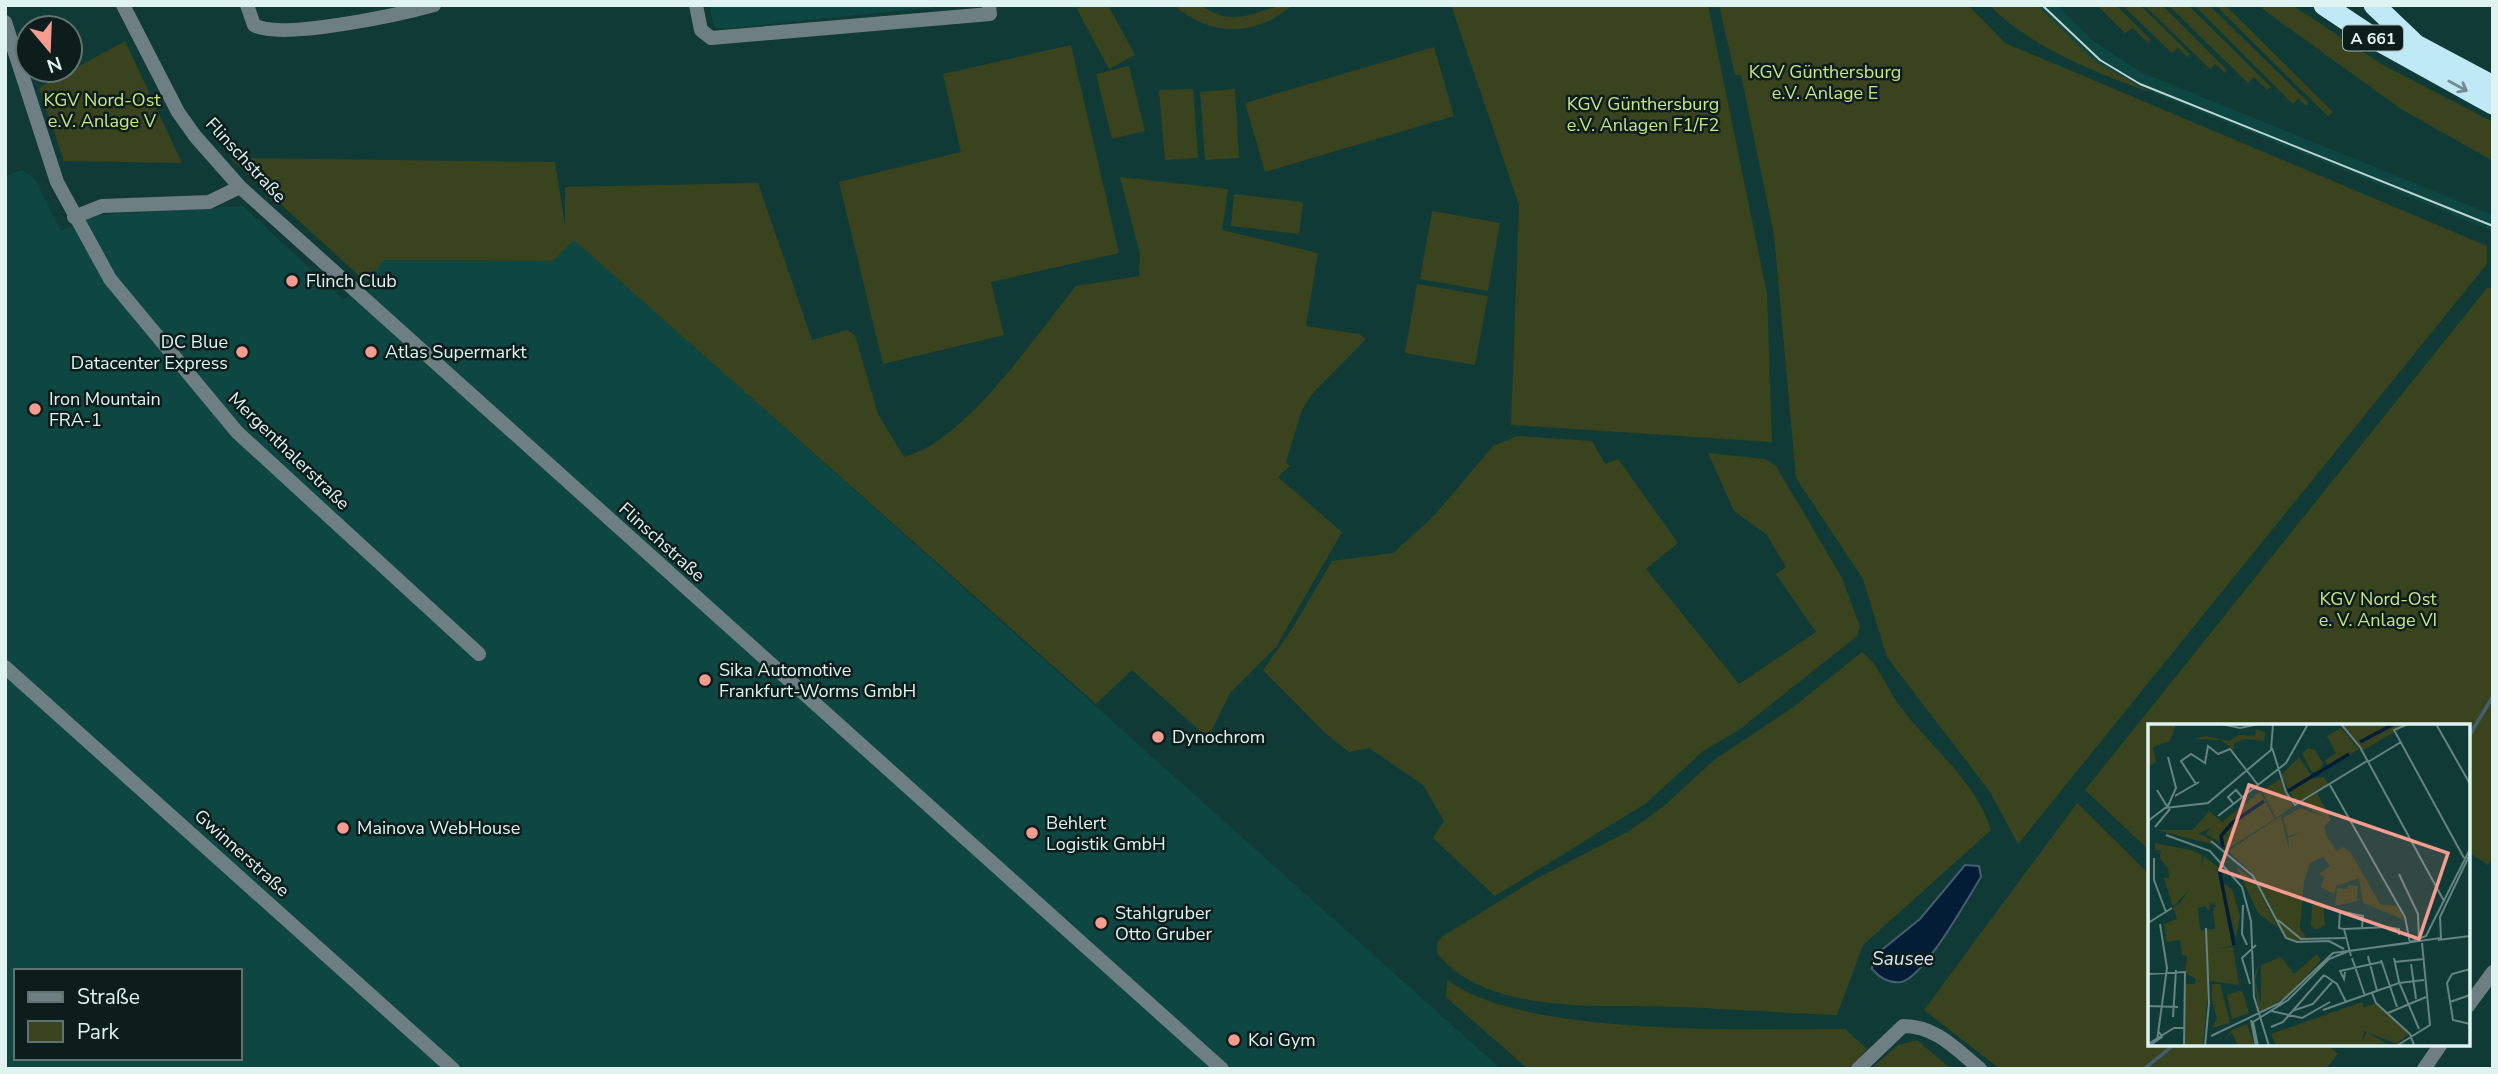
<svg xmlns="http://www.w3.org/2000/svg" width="2498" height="1074" viewBox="0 0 2498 1074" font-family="'Nunito Sans',sans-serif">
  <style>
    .built { fill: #0e4642; fill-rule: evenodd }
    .green { fill: #39441e }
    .water { fill: #031d37; stroke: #455e6f; stroke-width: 2 }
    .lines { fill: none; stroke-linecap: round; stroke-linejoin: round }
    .stream { stroke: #455e6f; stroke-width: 3.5 }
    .street { stroke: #6e7f84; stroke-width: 14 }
    .highway { stroke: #c0e9f6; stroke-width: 21 }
    .tram { stroke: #bdd6d3; stroke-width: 2 }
    .oneway { stroke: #6f8d94 }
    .poi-dot { fill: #f59c91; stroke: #0d1d1c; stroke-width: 2.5 }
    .labels { text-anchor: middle; stroke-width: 5; stroke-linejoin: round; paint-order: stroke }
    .shield { fill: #0d1d1c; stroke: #a0b4b1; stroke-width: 2 }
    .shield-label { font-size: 16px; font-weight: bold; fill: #dff4f1 }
    .park-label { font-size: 18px; fill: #c8e683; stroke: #0d1d1c }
    .street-label { font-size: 18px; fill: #dff4f1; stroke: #0d1d1c }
    .poi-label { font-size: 18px; fill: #dff4f1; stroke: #0d1d1c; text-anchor: start }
    .water-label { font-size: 19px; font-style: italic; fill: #d7e6f5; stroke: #0d1d1c }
    .inset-river { fill: none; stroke: #031d37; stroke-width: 3.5 }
    .inset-road { fill: none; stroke: #638481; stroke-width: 2 }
    .view { fill: #f59c91; fill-opacity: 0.15; stroke: #f59c91; stroke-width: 3.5 }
    .inset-edge { fill: none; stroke: #dff4f1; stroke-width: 3.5 }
  </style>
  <rect width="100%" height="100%" fill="#103a36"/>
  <path class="built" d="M709 5H957L721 29 714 27Z
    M2037 5H2057L2096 43 2143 73 2493 215V231L2130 83 2096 62Z
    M22 170 35 179 61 231 97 215 243 206 344 300 385 260 553 261 574 239 1501 1069H5V176ZM16 971H240V1058H16Z"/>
  <path class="green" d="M1084 5H1108L1135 55 1109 69 1077 9Z
    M1174 5C1181 5 1190 3 1197 5 1207 8 1216 15 1228 17 1250 19 1269 5 1292 5 1257 37 1209 37 1174 5Z
    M1451 5H1708L1767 294 1772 442 1511 425 1519 205Z
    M1719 5H1968L2005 43 2487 246V264L2018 844 1990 792 1887 657 1863 579 1796 478 1774 235 1741 75H1735Z
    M1989 5H2037L2096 62 2152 93C2095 72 2033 49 1989 5Z
    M2097 5H2116L2151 40 2148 43 2133 28 2125 33Z
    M2122 5H2140L2190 54 2187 57 2178 48 2172 53Z
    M2144 5H2162L2227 70 2225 73 2215 64 2210 69Z
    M2168 5H2188L2271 87 2267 90 2254 77 2248 83Z
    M2194 5H2209L2309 103 2306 106 2298 99 2293 104Z
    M2215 5H2225L2333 112 2328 116Z
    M2257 5H2292L2381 64 2493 122V161L2401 109Z
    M125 41 182 163 64 161 39 88Z
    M1071 45 1119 253 991 282 1004 335 883 364 839 182 961 152 943 74Z
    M1434 47 1454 116 1265 172 1245 103Z
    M1129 66 1145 131 1112 139 1096 74Z
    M1193 89 1198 158 1165 160 1159 90Z
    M1235 89 1239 158 1205 160 1200 92Z
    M230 158 555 162 565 226V187L758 183 812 340 847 330 855 335 878 414 904 457C966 441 1035 336 1076 286L1139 276 1140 254 1120 177 1228 189 1222 230 1318 253 1306 326 1359 334 1366 339 1312 394 1302 410 1286 462 1290 466 1278 477 1342 532 1276 647 1230 693 1208 738 1132 670 1096 704 574 240 553 261 385 260 365 281Z
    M1234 194 1303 202 1299 234 1231 226Z
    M1432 211 1500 223 1488 291 1420 279Z
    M1417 284 1488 296 1475 365 1405 353Z
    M2487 288H2493V857L2488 865 2468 852V726H2150V851L2085 790Z
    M1517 436 1592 441 1605 464 1618 459 1678 543 1646 569 1739 684 1816 632 1776 574 1786 567 1766 534 1734 511 1708 453 1765 459 1776 466 1842 578 1860 627 1857 636 1842 648 1740 729 1702 752 1645 804 1495 896 1433 838 1444 821 1423 785 1369 748 1349 752 1324 732 1263 670 1292 629 1332 561 1393 553 1433 517 1493 446Z
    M1862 652C1879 665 1888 691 1902 709 1931 747 1977 783 1991 830L1863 945 1837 1015C1784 1013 1731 1009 1678 1007 1604 1004 1488 1017 1437 953V943L1443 936 1534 880 1629 831 1664 806 1714 760 1792 708Z
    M2077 803 2150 875V1044H2327L2338 1054 2326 1069H2000L1924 1010Z
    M1447 980C1523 1037 1748 1029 1845 1029L1867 1049 1851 1069H1528L1446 997Z
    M1917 1040 1951 1069H1871L1898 1045Z"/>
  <path class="water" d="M1965 865 1979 866 1981 877C1967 899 1924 978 1901 982 1889 984 1879 977 1872 969L1873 957 1920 919Z"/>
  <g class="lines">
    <path class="stream" d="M2468 738 2493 696
      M2144 1069 2175 1044"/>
    <path class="street" d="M123 5 178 112 195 136 240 187 1222 1069
      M247 5 254 25C279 41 402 14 434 5
      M696 5 701 30 711 38 990 14 989 5
      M5 22 57 182 110 279 237 432 479 654
      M74 217 102 206 209 202 240 187
      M5 667 453 1069
      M2468 1006 2493 972
      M1858 1069 1903 1026C1936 1026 1956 1049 1980 1069
      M2424 1069 2441 1044"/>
    <path class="highway" d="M2324 5 2372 37 2493 104
      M2374 5 2416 45 2493 86"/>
    <path class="tram" d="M2042 5 2100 60 2140 84 2493 226"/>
  </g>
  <defs><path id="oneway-shaft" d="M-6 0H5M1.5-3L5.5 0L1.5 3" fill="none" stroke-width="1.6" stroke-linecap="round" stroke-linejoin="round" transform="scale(1.75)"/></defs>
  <use class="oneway" href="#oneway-shaft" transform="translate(2458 86) rotate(29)"/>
  <g class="poi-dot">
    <circle cx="292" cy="281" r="7"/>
    <circle cx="242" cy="352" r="7"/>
    <circle cx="371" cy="352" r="7"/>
    <circle cx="35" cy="409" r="7"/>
    <circle cx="705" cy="680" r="7"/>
    <circle cx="1158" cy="737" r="7"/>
    <circle cx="343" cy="828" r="7"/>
    <circle cx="1032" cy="833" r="7"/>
    <circle cx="1101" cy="923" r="7"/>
    <circle cx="1234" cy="1040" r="7"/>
  </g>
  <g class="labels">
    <rect class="shield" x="2343" y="25.5" width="60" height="25" rx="5"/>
    <g class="shield-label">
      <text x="2373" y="44">A 661</text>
    </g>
    <g class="park-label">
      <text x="1825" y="78">KGV Günthersburg<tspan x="1825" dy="21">e.V. Anlage E</tspan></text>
      <text x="102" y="106">KGV Nord-Ost<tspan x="102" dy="21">e.V. Anlage V</tspan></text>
      <text x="1643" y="110">KGV Günthersburg<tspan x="1643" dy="21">e.V. Anlagen F1/F2</tspan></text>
      <text x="2378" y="605">KGV Nord-Ost<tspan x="2378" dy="21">e. V. Anlage VI</tspan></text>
    </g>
    <g class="street-label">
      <text transform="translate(246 160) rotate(47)" y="6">Flinschstraße</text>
      <text transform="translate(289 451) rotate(44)" y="6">Mergenthalerstraße</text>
      <text transform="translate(662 542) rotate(42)" y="6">Flinschstraße</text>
      <text transform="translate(242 853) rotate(42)" y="6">Gwinnerstraße</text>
    </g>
    <g class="poi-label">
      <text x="306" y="287">Flinch Club</text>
      <text x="228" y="348" text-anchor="end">DC Blue<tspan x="228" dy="21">Datacenter Express</tspan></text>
      <text x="385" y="358">Atlas Supermarkt</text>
      <text x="49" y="405">Iron Mountain<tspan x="49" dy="21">FRA-1</tspan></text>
      <text x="719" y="676">Sika Automotive<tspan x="719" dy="21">Frankfurt-Worms GmbH</tspan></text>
      <text x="1172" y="743">Dynochrom</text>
      <text x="1046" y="829">Behlert<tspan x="1046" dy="21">Logistik GmbH</tspan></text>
      <text x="357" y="834">Mainova WebHouse</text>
      <text x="1115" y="919">Stahlgruber<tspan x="1115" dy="21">Otto Gruber</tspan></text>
      <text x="1248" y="1046">Koi Gym</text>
    </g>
    <g class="water-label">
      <text x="1903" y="965">Sausee</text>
    </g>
  </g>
  <g transform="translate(2148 724)">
    <rect width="322" height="322" fill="#103a36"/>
    <path d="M0 0H28L22 17 5 23 8 38 0 43ZM194 0H261L215 26ZM193 4 211 25 181 44 177 36 188 29 179 12ZM108 5 117 8 116 17 98 15 86 19V26L73 16 46 15 58 12 81 17 91 11 107 12ZM160 24 167 26 175 39 172 48H164L154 30ZM151 33 165 54 176 53 181 61 148 80 133 51ZM132 55 145 82 128 94 114 67ZM112 68 127 95 81 124 58 110 62 104 50 110 57 112 71 122 8 106H45L61 87 78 101 75 97ZM169 69 183 96 176 102 179 113 189 127 195 123 203 129 232 180 249 182 257 196 215 179 211 154 188 162 186 170 173 163 176 153 171 150 182 142 175 133 162 139 156 157 152 204 161 218 143 217 133 208 103 148 80 127 133 92 141 126 140 114 152 109 140 112 135 94 152 84 177 93 151 80ZM7 119 43 126 54 131 53 144 56 132 71 144 85 221 71 225 85 223 91 261 56 256 61 257 55 322H36L37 260H47L48 255 37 249 39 232 34 231 32 216 18 218 16 200 29 195 25 184 33 178 41 166 25 183 16 154H21L20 144 12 134 13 126H7ZM62 179 69 182 65 184 67 205 52 206 50 184 57 182 61 187ZM88 142 106 156 130 204 110 189ZM73 158 84 165 92 192 88 214ZM200 161 210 162 209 177 187 182 189 164 199 165ZM175 179 177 201 168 206 163 202 164 181ZM169 230 173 236 141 271 111 290 106 252 112 237 107 256 113 281V241L133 233 146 250ZM64 260H72L82 299 64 304 69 294 64 278 69 277H64ZM94 266 101 289 84 295 79 271ZM214 278 216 283 229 279 261 309 249 320 216 307 214 317 219 308 242 322H214V318L213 322H128L123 310ZM99 300 107 322H90L84 309 76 316 84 306Z" fill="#39441e" fill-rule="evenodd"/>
    <path class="inset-river" d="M212 18 246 0M140 67 201 30M75 123 73 112 84 99 116 77M71 145 86 221"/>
    <path class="inset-road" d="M73 0 92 4 111 0M193 0 212 23 296 177M260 0 246 6 316 134M288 0 322 60M124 24 138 68 147 81 219 37M20 33 28 64 20 82M220 38 253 18M48 60 33 37 43 30 57 39 60 22 70 30 82 25 110 61M182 61 257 193 262 219M9 66 20 84M27 72 51 58M85 79 80 73 88 66 94 73M70 92 138 39 160 0M0 97 17 84 60 79 123 26 125 0M7 103 22 85M18 111 62 127 94 163 103 197 106 273 121 322M63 117 105 152 138 214 149 218 181 217 196 225M6 134V156L18 188M251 150 270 190 271 215M0 178 1 200M95 181 94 210 99 221M130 196 153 215 197 214M0 199 24 184M196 205 239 203 251 205V211M290 216 322 212M203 232 196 205 191 204 192 187 215 192 214 203M204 234 217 272M246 234 251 258 271 305M233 236 249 283M221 237 220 232 229 267M246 238 276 235M263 240 268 275M322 245 304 250 299 259 305 296 322 300M197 248 196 255 192 247 233 238M0 250 37 248 36 322M176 251 189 260 198 278M102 260 94 234 108 221M224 269 228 279 262 310 266 321M302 278 322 271M0 282 30 283M175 286 251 259 276 256M123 287 154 294 182 278M144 287 165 280 184 258M240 289 278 273M25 293 28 246M103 296 108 322M123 303 135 298 176 251M63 312 132 279 185 229 260 219 278 212 322 125M9 317 19 244 12 200M0 320 26 304H36M250 321 282 301 274 219M1 322 14 313 11 308M57 322 61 279 58 204M110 322 105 298 140 276 181 235 201 227 293 214 292 193 322 130"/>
    <path class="view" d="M101 61 300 129 271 215 72 146Z"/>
    <rect width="322" height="322" class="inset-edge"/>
  </g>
  <rect width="2498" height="1074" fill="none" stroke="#dff4f1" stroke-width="14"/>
  <rect x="14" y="969" width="228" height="91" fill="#0d1d1c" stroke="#617371" stroke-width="2"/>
  <rect x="28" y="992" width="35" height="10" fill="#6e7f84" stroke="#617371" stroke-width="2"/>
  <text x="77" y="1004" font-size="21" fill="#dff4f1">Straße</text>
  <rect x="28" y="1021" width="35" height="21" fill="#39441e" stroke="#617371" stroke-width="2"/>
  <text x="77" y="1039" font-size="21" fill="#dff4f1">Park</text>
  <g transform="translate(49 49) rotate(161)"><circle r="33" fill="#0d1d1c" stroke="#617371" stroke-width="2"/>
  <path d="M0-5L12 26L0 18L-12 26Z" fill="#f59c91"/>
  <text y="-10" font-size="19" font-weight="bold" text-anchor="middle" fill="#dff4f1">N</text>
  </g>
</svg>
